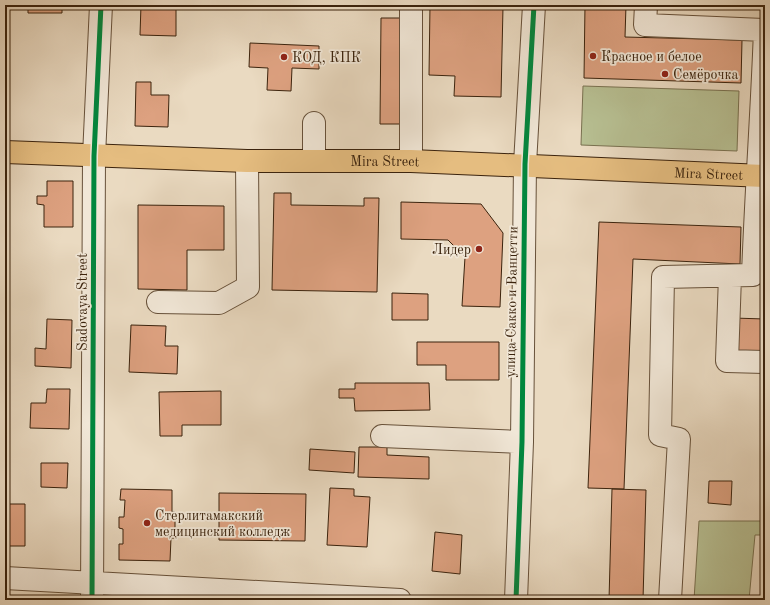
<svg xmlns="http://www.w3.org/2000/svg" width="770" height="605" viewBox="0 0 770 605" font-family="'Old Standard TT',serif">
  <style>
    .green { fill: #b7bf92; stroke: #797150 }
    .building { fill: #dda180; stroke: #3b230d }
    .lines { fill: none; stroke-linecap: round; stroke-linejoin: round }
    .minor-casing { stroke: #67513a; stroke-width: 24 }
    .major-casing { stroke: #3b230d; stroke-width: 24 }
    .minor { stroke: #f1e7d7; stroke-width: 22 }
    .major { stroke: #e5bd80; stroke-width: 22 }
    .cycleway-casing { stroke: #f1e7d7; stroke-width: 8 }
    .cycleway { stroke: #00873e; stroke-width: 5 }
    .poi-dot { fill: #8f2418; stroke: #f1e7d7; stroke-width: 1.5 }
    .labels { text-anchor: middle; stroke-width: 3.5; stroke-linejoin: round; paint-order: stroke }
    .poi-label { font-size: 14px; fill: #3b230d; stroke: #f1e7d7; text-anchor: start }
    .street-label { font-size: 14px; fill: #3b230d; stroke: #f1e7d7 }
  </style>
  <rect width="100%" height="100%" fill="#eadac1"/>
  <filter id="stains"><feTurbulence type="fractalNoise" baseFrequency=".005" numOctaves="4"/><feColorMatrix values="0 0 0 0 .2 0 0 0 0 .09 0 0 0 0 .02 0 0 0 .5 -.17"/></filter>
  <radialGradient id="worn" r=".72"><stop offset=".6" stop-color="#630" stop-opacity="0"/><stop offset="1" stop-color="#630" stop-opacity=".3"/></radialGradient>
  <path class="green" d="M583 86 739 91 737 151 581 145Z
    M699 521H765V535H755L749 600H694Z"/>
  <path class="building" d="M28 5H62V13H28Z
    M141 5H176V36L140 35Z
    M430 5 503 7 501 97 454 96 455 76 429 75Z
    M585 5H626L625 37 742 40 741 83 584 78Z
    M381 18H404L402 124H380Z
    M250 43 319 46V69L292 68 291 91 267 90 268 68 249 67Z
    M136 82H151V95H169L168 127 135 126Z
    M47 181H73V227H44V205L37 204V196H47Z
    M274 193H291V205L364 206V198H379L377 292 272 290Z
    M401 202 481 204 503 233 500 307 462 306 465 257 448 240 401 239Z
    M138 205 224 206V250H187V290L138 289Z
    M599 222 741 227 740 264 633 259 624 489 588 488Z
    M392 293 428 294V320H392Z
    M733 318 765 319V354L733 352Z
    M47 319 72 320 71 368 35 366V348L46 349Z
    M131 325 166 326 165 346H178L177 374 129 372Z
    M417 342H499V380H446V365H417Z
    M355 383H429L430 410 355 411 354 398H339V389H355Z
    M47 389H70L69 429 30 428 31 403H46Z
    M221 391V425H182V436H160L159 392Z
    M359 447H387V455L429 457V479L358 477Z
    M310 449 355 452 354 473 309 470Z
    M41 463H68L67 488 41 487Z
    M709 481H732L731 505 708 503Z
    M330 488 354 489V496L370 497 367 547 327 545Z
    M121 489 172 490V512H175V538H171L170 561 119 560V544H123V529L119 528V517H124L125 500H120Z
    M612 489 646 490 643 600H609Z
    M219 493 306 494 305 541 219 540Z
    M5 504H25V546H5Z
    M435 532 462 535 460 574 432 571Z"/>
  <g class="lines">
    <g class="minor-casing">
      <path id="minor" d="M646 5 645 25 765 30C762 112 756 193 753 275L663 277 660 435 679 439 670 600
        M314 160V123
        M411 161V8
        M730 276 727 361 765 362
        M158 302 219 303 248 287 247 161
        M382 436 522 442
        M5 578 400 600
        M92 600 94 156 101 5
        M516 600 522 442 525 164 534 5"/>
    </g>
    <g class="major-casing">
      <g id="major">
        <path id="s1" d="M5 152 247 161H411L765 176"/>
      </g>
    </g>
    <use href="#minor" class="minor"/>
    <use href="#major" class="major"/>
    <g class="cycleway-casing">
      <path id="cycleway" d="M92 600 94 156 101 5
        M516 600 522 442 525 164 534 5"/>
    </g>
    <use href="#cycleway" class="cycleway"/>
  </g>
  <g class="poi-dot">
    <circle cx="593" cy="56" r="4"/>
    <circle cx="284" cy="57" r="4"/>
    <circle cx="665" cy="74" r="4"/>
    <circle cx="479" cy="249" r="4"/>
    <circle cx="147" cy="523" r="4"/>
  </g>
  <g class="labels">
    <g class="poi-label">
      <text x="601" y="61">Красное и белое</text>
      <text x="292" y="62">КОД, КПК</text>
      <text x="673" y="79">Семёрочка</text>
      <text x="471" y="254" text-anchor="end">Лидер</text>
      <text x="155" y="520">Стерлитамакский<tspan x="155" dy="16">медицинский колледж</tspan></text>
    </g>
    <g class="street-label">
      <text dy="5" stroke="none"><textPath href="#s1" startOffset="380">Mira Street</textPath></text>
      <text dy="5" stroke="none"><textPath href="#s1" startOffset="704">Mira Street</textPath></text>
      <text transform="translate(82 302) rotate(-90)" y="5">Sadovaya Street</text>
      <text transform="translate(511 302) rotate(-89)" y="5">улица Сакко и Ванцетти</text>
    </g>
  </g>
  <rect width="770" height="605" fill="none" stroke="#eadac1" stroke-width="20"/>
  <rect x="6" y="6" width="758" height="593" fill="none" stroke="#3b230d" stroke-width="2"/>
  <rect x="10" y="10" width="750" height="585" fill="none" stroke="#3b230d"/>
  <rect width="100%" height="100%" filter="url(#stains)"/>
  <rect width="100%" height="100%" fill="url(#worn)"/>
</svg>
